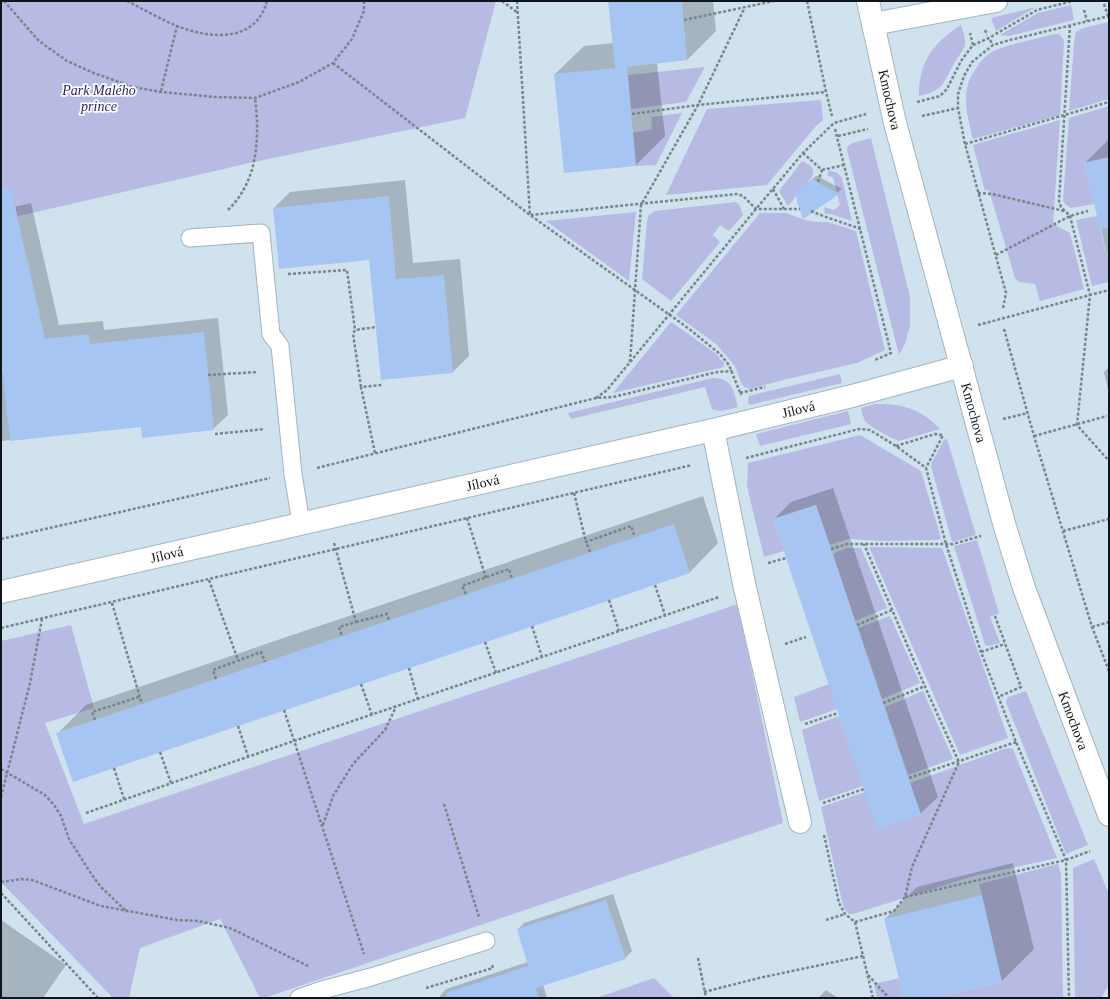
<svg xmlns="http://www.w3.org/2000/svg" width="1110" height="999" viewBox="0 0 1110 999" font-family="'Times New Roman',serif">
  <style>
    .green { fill: #b7bae2 }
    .shadow { fill: #0003 }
    .building { fill: #a6c5f3 }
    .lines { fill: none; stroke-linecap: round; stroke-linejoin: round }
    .service-casing { stroke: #a2b4c0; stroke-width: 19 }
    .minor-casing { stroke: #a2b4c0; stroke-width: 24 }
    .tertiary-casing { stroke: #a2b4c0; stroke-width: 24 }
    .path { stroke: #78858d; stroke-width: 2.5; stroke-dasharray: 3 2; stroke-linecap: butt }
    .service { stroke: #fff; stroke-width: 17 }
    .minor { stroke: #fff; stroke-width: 22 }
    .tertiary { stroke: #fff; stroke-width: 22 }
    .labels { text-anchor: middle; stroke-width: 3.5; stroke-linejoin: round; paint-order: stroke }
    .park-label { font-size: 14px; font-style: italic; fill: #282069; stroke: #fff }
    .street-label { font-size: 14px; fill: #0f1519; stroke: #fff }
  </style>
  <rect width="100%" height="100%" fill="#cfe2ee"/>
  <path class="green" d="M1 1H496L465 118 254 162 1 220Z
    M1071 5 1074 20 1009 36 1000 35 1038 13Z
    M1036 7 996 31 991 18Z
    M1109 22V99L1069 111 1074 43 1076 32 1083 28Z
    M961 25C963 31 966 38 965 44 963 52 957 57 954 64 942 84 945 90 919 96 919 61 933 43 961 25Z
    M1055 34H1059L1064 40 1060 115 973 139C967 115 960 91 975 70 979 63 985 56 992 52 1007 44 1037 39 1055 34Z
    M705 67 686 102 631 109 628 75Z
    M821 100 823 120 816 126 767 185 666 195 707 109Z
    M1109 106V157L1084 163 1094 204 1071 208 1065 204 1063 200 1069 118Z
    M682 113 656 165 636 166 633 133 652 129 651 117Z
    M1060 120 1053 224 1070 233 1084 289 1040 301 1035 284 1019 282 1015 278 989 190 985 191 973 145Z
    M871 138 910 297V326L905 344 899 355 847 150 848 146 853 143Z
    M802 161C810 165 816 167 812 177L788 206 779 191Z
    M828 171C835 171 838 172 842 178L852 221 831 214H825L824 207 834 210 840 205 833 177 828 176Z
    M736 202 740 206 743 215 729 231 720 225 713 235 720 242 671 301 642 279 647 221 649 215 655 211Z
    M636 212 629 281 546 221Z
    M760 213H786L805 220 816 222H828L856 231 885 350 857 363 783 380 750 389 744 387 741 383 735 366 716 344 676 315Z
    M1097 216 1108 259H1109V282L1092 286 1076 220Z
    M671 322 715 353 724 363V367L613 393Z
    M840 374 842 383 749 405 748 401 749 396 753 395Z
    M713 378C734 379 733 390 738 407 729 409 721 413 712 409L705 387 571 419 568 413Z
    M875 404C901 403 922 409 940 429L899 441C891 438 870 427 865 421 863 417 862 412 861 408Z
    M848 411 851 424 760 446 756 434Z
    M860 435 921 471 941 538 937 540 885 541 848 539 830 545 816 505 773 519 784 551 764 557 747 486 748 463Z
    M947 439 976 535 952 542 931 466 932 462 944 440Z
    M977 540 999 613 990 617 1000 643 989 646 985 645 954 546Z
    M869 547 942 548 1008 738 960 755Z
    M846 548H861L887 608 855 621 833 554Z
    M738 604 783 823 264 998H260L220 919 140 948 129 998H113L1 882V641L71 625 94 708 45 723 84 824Z
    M890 616 920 683 882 699 858 628Z
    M829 684 837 709 800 722 794 697Z
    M923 691 953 759 908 775 885 707Z
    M1026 691 1088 845 1066 854 1006 702 1008 697Z
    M839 716 863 786 819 801 802 730Z
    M1010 748 1013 749 1057 858 974 876 853 914H849L844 908 841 897 821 807 865 792 878 828 921 815 910 783 1004 749Z
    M1094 859 1109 894V985L1101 998H1075L1073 868Z
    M1058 864 1061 874 1063 998H933L1002 982 979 884Z
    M654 978 674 998H596Z
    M899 978 904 998H877L874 984Z"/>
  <path class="shadow" d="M609 1H713L716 31 687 60 657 63 665 136 636 165 565 172 555 74 584 46 614 43Z
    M1109 139V258H1108L1085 163Z
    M816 176H817L842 189 804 218 800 190Z
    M405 180 413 263 460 259 469 356 453 372 370 259 274 208 290 192Z
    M31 203 59 325 103 321 104 330 218 318 228 415 213 429 142 426 1 441V371H3L1 355V210Z
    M1109 367V394L1104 372Z
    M833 488 938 797 920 814 774 519 791 502Z
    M703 496 718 543 690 572 73 781 57 734 86 705Z
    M1013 863 1034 949 1002 981 929 998H905L885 919 917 887Z
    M613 894 632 951 625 958 543 984 547 998H440V996L446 989 528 962 518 929 524 923Z
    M1 920 66 965 43 998H1Z
    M826 990 838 998H818Z"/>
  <path class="building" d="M608 1H682L687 60 627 67 636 166 564 173 554 74 615 68Z
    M1109 157V228L1100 229 1084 163Z
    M812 179 839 194 803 219 797 202 796 192Z
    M11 188 45 339 89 334 90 344 204 332 214 430 142 438 141 427 10 441 1 358V189Z
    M389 196 396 279 444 275 453 373 381 380 369 260 279 269 273 208Z
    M816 505 921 815 877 829 773 519Z
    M674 524 690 573 73 782 56 733Z
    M982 895 1002 982 933 998H904L884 919Z
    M606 900 626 959 536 988 539 998H447L446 993 528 966 517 929Z"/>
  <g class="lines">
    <g class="service-casing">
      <path id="service" d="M190 238 261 233 271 334 280 346 293 474 301 523
        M299 998 322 990 371 977 486 941"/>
    </g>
    <g class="minor-casing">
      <g id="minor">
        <path d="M873 24 996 1"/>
        <path d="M713 430 745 588 800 822"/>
        <path id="s1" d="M1 592 713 430 852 396 962 366"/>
      </g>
    </g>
    <g class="tertiary-casing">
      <g id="tertiary">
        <path id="s2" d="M868 1 895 123 1005 527 1024 588 1109 815"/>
      </g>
    </g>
    <path class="path" d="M4 1 39 41 67 61 94 73 133 87 161 92 215 97 255 98 299 82 333 63 352 39 364 11V1
      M127 1C143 9 160 19 177 26 210 39 256 43 267 1
      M502 1 518 13
      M517 1 530 215 737 194 743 196 756 209H800
      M807 1 826 92 832 116
      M1104 4 1108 16
      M1084 10 1087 21
      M684 20 774 1
      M1070 25 1059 201 1061 207 1070 216 1090 295 1077 425 1109 461
      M985 30 987 35
      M990 40 993 45
      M973 45 989 38 1037 10 1073 1
      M333 63 530 215 688 328 720 354 729 365 741 395
      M161 91 177 26
      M917 102 940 96 947 89 961 61 973 45 970 33
      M632 114 698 105 826 92
      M922 116 958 108
      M835 129 891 353 875 360
      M838 136 868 129
      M965 144 1109 102
      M803 153 822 170
      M822 170 844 165
      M818 182 822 170
      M773 189 784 209
      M978 193 992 194 1064 211
      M228 210C258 181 260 138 255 98
      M811 211C827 218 844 223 861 229
      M996 255 1070 216 1088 211
      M288 274 347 270 355 330
      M1003 308 1006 293 965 144 958 108V94L964 76 972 62 993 45 1010 40 1109 16
      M978 325 1109 290
      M1004 329 1034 436 1092 627 1109 671
      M630 362 641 205 698 105 745 7
      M208 375 258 372
      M361 387 353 334 355 330 376 327
      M740 393 765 387
      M596 398 607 390 756 209 803 153 834 123 866 114
      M1003 419 1028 413
      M215 434 264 429
      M1034 436 1107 416
      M896 446 935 434 943 435 926 468
      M375 453 361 387 382 385
      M746 458 859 429 870 430 896 446 926 468 946 544 981 652 1016 742 1066 860 1069 998
      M317 468 596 398 613 397 717 372 732 371
      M574 493 586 542
      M467 518 486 578
      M1063 531 1109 519
      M1 539 270 478
      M334 543 356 622 339 627 342 636
      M831 549 847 544H953L981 536
      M590 552 586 542 631 526 635 537
      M768 563 786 558
      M209 580 238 660
      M655 585 665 615
      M466 594 462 586 509 569 512 579
      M609 600 619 631
      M112 603 142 704
      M995 616 1021 687 998 697
      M356 622 387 614 389 620
      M857 625 892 610
      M532 626 542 657
      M1092 627 1109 622
      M1 628 692 465
      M485 642 496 673
      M785 644 806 637
      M981 652 1005 644
      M409 668 418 700
      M216 679 213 670 261 652 265 662
      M361 684 372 715
      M883 703 925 686
      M284 710 364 954
      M95 720 92 712 139 697
      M805 724 838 713
      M238 726 248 756
      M160 752 171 783
      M114 768 124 799
      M1 769 45 795 54 805 61 816 69 839 92 875 101 887 127 912
      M909 778 1016 742
      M1 797 30 683 42 619
      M823 803 864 789
      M444 804 479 917
      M86 813C296 739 508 669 719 597
      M323 825 333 796 353 764 385 730 396 707
      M824 835 839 903 845 914 855 922 873 998
      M1 882 22 879 32 880 101 906 177 920 198 921 230 928 310 967
      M1 893 98 998
      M905 897 1066 860 1090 851
      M826 920 845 914
      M855 922 894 911 905 897 912 867 959 762 926 689 864 544
      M698 958 706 998
      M868 975 889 998
      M426 988 493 968 492 965
      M704 992 759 978 863 956"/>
    <use href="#service" class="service"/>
    <use href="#minor" class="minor"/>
    <use href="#tertiary" class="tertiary"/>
  </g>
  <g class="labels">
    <g class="park-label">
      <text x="99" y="95">Park Malého<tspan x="99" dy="16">prince</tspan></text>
    </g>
    <g class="street-label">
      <text dy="5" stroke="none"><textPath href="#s2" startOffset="101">Kmochova</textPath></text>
      <text dy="5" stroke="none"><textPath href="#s1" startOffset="818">Jílová</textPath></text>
      <text dy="5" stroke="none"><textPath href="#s2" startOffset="425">Kmochova</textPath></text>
      <text dy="5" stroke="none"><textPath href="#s1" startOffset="494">Jílová</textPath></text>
      <text dy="5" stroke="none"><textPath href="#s1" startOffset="170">Jílová</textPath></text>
      <text dy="5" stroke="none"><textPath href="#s2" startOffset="749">Kmochova</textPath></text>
    </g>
  </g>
  <rect width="1110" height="999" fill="none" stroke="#0f1519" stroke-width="4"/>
</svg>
